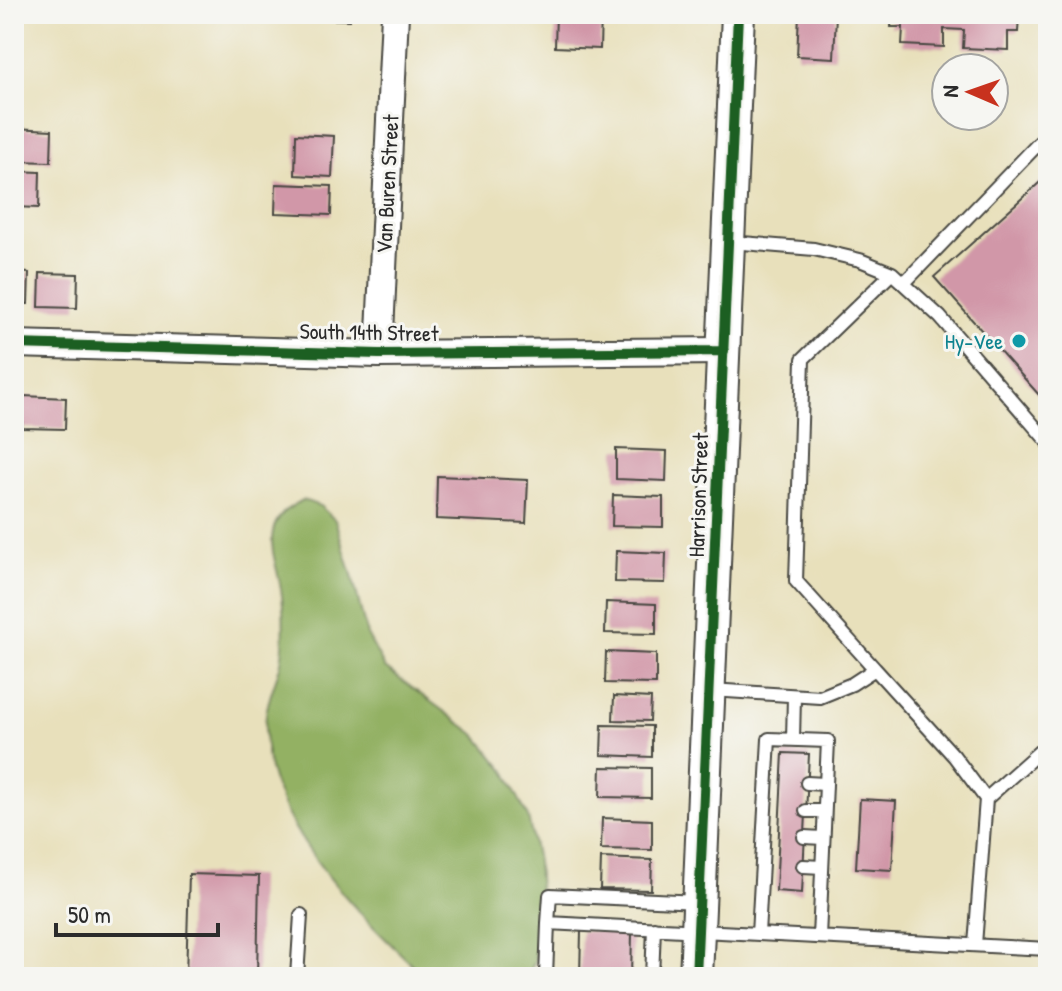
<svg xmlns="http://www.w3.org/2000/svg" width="1062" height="991" viewBox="0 0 1062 991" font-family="'Patrick Hand',sans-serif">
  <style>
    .forest { fill: #93b163; stroke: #5f6e47; stroke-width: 2 }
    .building { fill: #d197a8 }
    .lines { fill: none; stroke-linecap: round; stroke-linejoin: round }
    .service-casing { stroke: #474641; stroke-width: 16 }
    .minor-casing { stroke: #474641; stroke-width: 30 }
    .tertiary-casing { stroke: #474641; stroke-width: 36 }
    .service { stroke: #fff; stroke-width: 12 }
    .minor { stroke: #fff; stroke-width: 26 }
    .tertiary { stroke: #fff; stroke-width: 32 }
    .cycleway-casing { stroke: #f6f6f2; stroke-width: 15 }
    .cycleway { stroke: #1b5e20; stroke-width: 10 }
    .culture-dot { fill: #0f9aa8; stroke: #f6f6f2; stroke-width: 3 }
    .labels { text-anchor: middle; stroke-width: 6; stroke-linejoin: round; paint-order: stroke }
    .street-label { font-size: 22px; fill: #2b2b2b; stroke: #f6f6f2 }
    .culture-label { font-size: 22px; fill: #0d838f; stroke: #f6f6f2; text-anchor: end }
  </style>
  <rect width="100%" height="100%" fill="#f6f6f2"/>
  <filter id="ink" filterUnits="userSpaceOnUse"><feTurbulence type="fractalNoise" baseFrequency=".0125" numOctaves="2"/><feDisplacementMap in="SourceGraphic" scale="16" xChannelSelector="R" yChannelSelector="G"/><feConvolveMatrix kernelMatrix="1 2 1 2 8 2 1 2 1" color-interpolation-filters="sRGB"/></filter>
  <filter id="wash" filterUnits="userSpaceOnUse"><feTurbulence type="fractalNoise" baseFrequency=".006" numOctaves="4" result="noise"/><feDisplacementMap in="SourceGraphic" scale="32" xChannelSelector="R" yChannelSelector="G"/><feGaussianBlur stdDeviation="1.8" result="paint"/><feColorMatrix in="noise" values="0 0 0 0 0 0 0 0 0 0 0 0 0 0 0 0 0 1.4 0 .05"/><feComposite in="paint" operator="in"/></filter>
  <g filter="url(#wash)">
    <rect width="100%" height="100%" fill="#e8e0bb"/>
    <path class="forest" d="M303 500 320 506 335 520 352 575 367 635 385 668 476 735 505 771 528 817 537 861 540 909 535 961 527 977H427L422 974C356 912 254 814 266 715 268 697 277 680 281 662 284 645 284 624 283 607 282 563 249 525 303 500Z"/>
    <g id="blocks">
      <path class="building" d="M315 14H350V20L315 19Z
        M556 14H601L600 49 555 47Z
        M799 14H836L834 58 797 56Z
        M892 14H1019L1018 32H1008V50L963 48 964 30 944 29V47L902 45 903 27H891Z
        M14 128 52 130 51 162 14 161Z
        M296 134 334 136 332 177 295 175Z
        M14 171 40 172 39 208 14 207Z
        M1048 175V405L934 277Z
        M276 184 332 186 331 215 275 213Z
        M14 272 29 273 28 304H14Z
        M40 273 78 274 77 308 39 307Z
        M23 396 66 398 65 429 22 428Z
        M616 449 667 451 666 481 616 479Z
        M437 476 528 480 526 523 436 519Z
        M613 495 663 497V527L612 526Z
        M616 551 666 553 665 583 615 582Z
        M606 602 656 604V634L605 633Z
        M606 652 656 654V684L605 683Z
        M614 696 651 698 650 721 613 720Z
        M602 725 652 726V757L601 755Z
        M783 753 809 754 802 893 776 891Z
        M601 767 651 768V798L600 797Z
        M860 799 896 801 892 870 856 868Z
        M602 818 652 820V850L601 849Z
        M601 858 652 860 651 890 600 889Z
        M189 874 259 876 257 977H186Z
        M581 931 632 932 631 977H580Z"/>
    </g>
  </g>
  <g filter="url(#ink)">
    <use href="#blocks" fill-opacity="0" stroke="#474641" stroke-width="2"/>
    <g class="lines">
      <g class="service-casing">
        <path id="service" d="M730 242 814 249 860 260 892 273 940 317 1048 442
          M905 282 1040 142
          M875 669 796 581 803 359 892 273
          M711 690 820 697 852 684 875 669 954 756 986 799 975 945
          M793 740 794 696
          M807 783 825 784
          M986 799 1048 744
          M806 811H824
          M804 837 823 838
          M803 866 822 867
          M548 923 550 895 698 902
          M758 934 769 739 828 741 819 937
          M297 977 301 915
          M546 977 548 923 1048 949
          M652 977 654 928"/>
      </g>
      <g class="minor-casing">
        <path id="minor" d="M14 344 379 354 724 351
          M379 354 395 14"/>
      </g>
      <g class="tertiary-casing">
        <path id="tertiary" d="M696 977 738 14"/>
      </g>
      <use href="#service" class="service"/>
      <use href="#minor" class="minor"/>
      <use href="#tertiary" class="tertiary"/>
      <g class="cycleway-casing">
        <path id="cycleway" d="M14 344 379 354 724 351
          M696 977 738 14"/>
      </g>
      <use href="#cycleway" class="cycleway"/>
    </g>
  </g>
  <circle class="culture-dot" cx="1019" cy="341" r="8"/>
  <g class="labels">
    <g class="street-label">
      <text transform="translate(387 184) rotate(-87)" y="8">Van Buren Street</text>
      <text transform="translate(369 332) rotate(1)" y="8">South 14th Street</text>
      <text transform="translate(698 495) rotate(-88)" y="8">Harrison Street</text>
    </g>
    <g class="culture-label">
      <text x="1003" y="349">Hy-Vee</text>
    </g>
  </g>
  <rect width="1062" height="991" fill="none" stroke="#f6f6f2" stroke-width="48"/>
  <g transform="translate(970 92) rotate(272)"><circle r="38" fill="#f6f6f2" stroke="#a5a5a2" stroke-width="2"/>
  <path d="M0-6L14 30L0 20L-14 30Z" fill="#c8321e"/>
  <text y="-12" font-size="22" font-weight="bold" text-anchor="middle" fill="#2b2b2b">N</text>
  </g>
  <path d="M56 923v12h162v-12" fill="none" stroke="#2b2b2b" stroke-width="4"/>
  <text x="68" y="923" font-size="24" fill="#2b2b2b" stroke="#f6f6f2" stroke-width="6" paint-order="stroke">50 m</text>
</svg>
